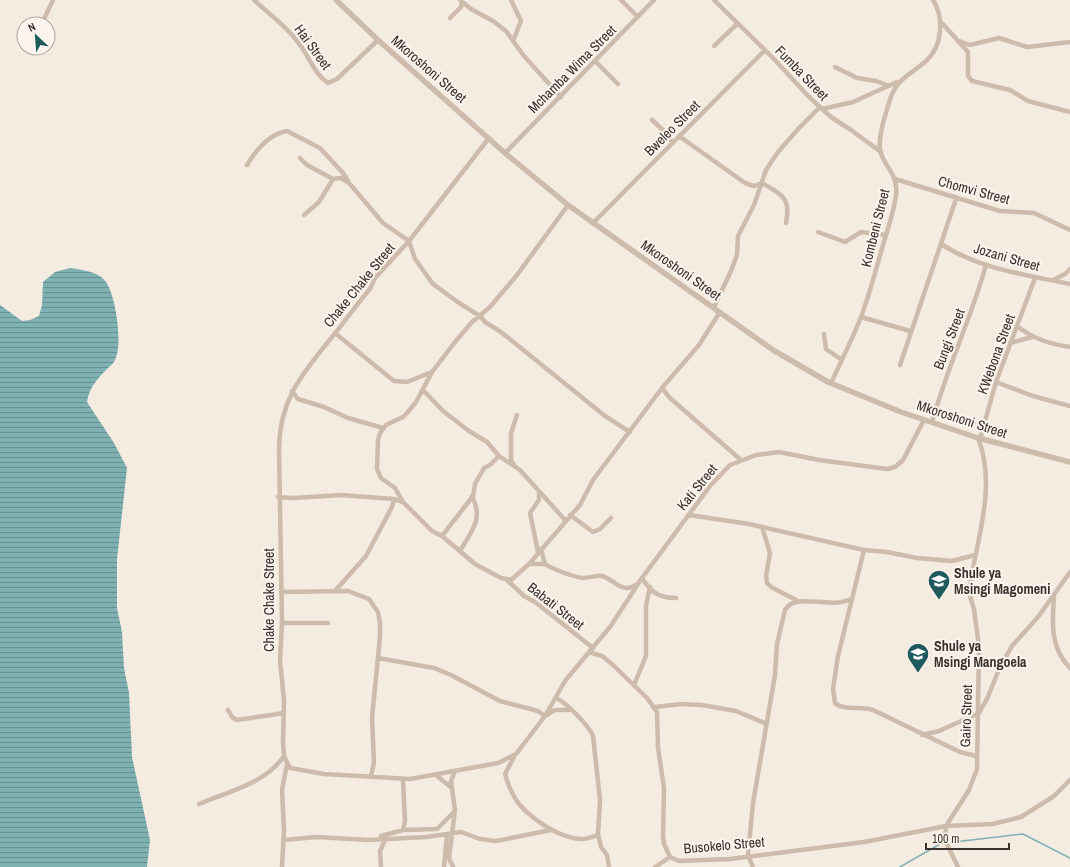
<svg xmlns="http://www.w3.org/2000/svg" width="1070" height="867" viewBox="0 0 1070 867" font-family="'Archivo Narrow',sans-serif">
  <style>
    .water { fill: url(#water-rules) }
    .lines { fill: none; stroke-linecap: round; stroke-linejoin: round }
    .stream { stroke: #7fb0b2; stroke-width: 1.5 }
    .minor { stroke: #cdbbac; stroke-width: 4.5 }
    .tertiary { stroke: #cdbbac; stroke-width: 5.5 }
    .labels { text-anchor: middle; stroke-width: 4; stroke-linejoin: round; paint-order: stroke }
    .street-label { font-size: 14px; fill: #3b302b; stroke: #fbf5ee }
    .poi-label { font-size: 14px; font-weight: bold; fill: #3b302b; stroke: #fbf5ee; text-anchor: start }
  </style>
  <defs>
    <pattern id="water-rules" width="6" height="5" patternUnits="userSpaceOnUse"><rect width="6" height="5" fill="#7fb0b2"/><path d="M0 2.5h6" fill="none" stroke="#699091"/></pattern>
  </defs>
  <rect width="100%" height="100%" fill="#f4ebe1"/>
  <path class="water" d="M70 268C82 270 98 271 106 282 116 296 123 345 115 360 114 363 110 366 107 369 97 379 89 388 87 402L114 443 127 468 117 559V608L122 632 124 668 129 693 132 757 150 840 147 867H0V305L22 321 30 320 39 316 42 305 43 282 55 272Z"/>
  <g class="lines">
    <path class="stream" d="M954 842 1023 834 1070 858
      M900 867 940 844"/>
    <path class="minor" d="M254 0C269 14 285 25 297 41 309 55 313 73 328 83L337 79 378 40
      M460 0 471 9 493 21 506 31 524 56 561 97
      M511 0 521 21 513 41
      M621 0 638 17
      M714 0 773 58 810 98 831 117 851 130 881 152
      M450 18 461 7 462 2
      M44 19 53 0
      M941 22 968 52V76L972 81 1010 90 1028 101 1070 112
      M959 41 970 45 999 38 1027 47 1070 42
      M714 46 737 24
      M595 61 618 84
      M835 67 857 78 876 81 889 86
      M822 109 853 102 897 82
      M652 120 665 132 673 143
      M679 136 745 183 754 186 762 183C782 195 791 197 786 223
      M489 138 409 241 375 278 370 289C358 303 347 318 336 332 305 371 280 396 279 448L282 623 280 661 284 700 283 743 284 756 290 768 324 774 410 779 498 763 516 754 545 716 565 681 610 627 642 578 710 486 730 465 756 455 779 452 819 460 887 469 895 467 903 460 924 420
      M505 153 654 0
      M300 158 307 165 333 179
      M247 165C256 150 269 134 287 131L320 148 343 173 348 181
      M895 179 1000 211 1034 213 1070 230
      M304 215 319 202 333 179 341 178 349 183 383 223 409 241 415 259 433 284 459 303 480 316 485 322 501 332 605 416 630 432
      M594 222 765 50
      M818 232 845 242 861 232 886 235
      M941 244C979 269 1027 275 1070 284
      M1053 280 1065 274 1070 269
      M714 307 731 271 737 255 738 236 754 205 766 170 778 152 799 128 820 107
      M861 317 910 331
      M1017 326C1033 339 1050 344 1070 347
      M335 333 394 381 407 382 432 372
      M824 334 826 349 842 360
      M1010 343 1032 337
      M900 365 956 199
      M996 382 1033 396 1070 406
      M831 383C841 361 852 340 861 317 870 293 876 269 883 245 888 228 894 212 896 195 899 174 883 166 880 150 878 136 885 116 889 103 895 79 909 76 926 61 943 46 944 17 933 0
      M662 388 670 398 741 460
      M423 390 443 411 469 431 487 442 499 456 520 470 565 520
      M292 391 298 399 324 407 348 418 383 428
      M932 422C947 368 971 319 986 265
      M980 439 996 382 1035 278
      M514 465 511 460V433L517 415
      M278 497 293 498 341 495 394 499 403 502 432 531 442 536 475 564 501 578 511 580 529 564 580 505 593 480 662 388 699 345 720 312
      M403 502 395 488 381 478 377 469 378 440 380 433 386 425 403 417 408 412 416 402 432 372 455 342 472 322 490 307 517 275 568 205
      M570 515 593 532 600 529 611 518
      M689 515 749 524 864 550 887 552 917 558 952 561 975 555
      M762 527 770 553 766 576 767 583 771 587 796 600
      M442 536 473 496 475 484 484 468 490 465 499 456
      M541 549 545 564C552 569 574 577 583 578 589 578 596 575 602 576 615 580 622 594 636 585
      M864 550 838 656 833 689 835 703C844 711 861 706 873 710L960 752 976 756
      M460 551C471 532 484 519 472 496
      M538 552 530 513 539 500V492
      M529 564H545
      M642 578C651 592 658 598 676 598
      M507 580 524 596 535 602 593 648
      M335 591 366 556 392 507 394 499
      M281 592 348 591 369 599 378 612 380 623V637L372 718 374 762 371 777
      M1054 597C1052 623 1050 648 1070 668
      M282 623H328
      M589 652 602 656 613 665 647 698 657 712 658 748 664 788 663 836 664 844 670 857 679 861 730 859 864 842 946 826 993 824 1021 817 1054 796 1070 780
      M378 658 434 668 451 675 500 701 538 711 545 716 555 710H571
      M634 685 646 656V606L650 587
      M556 698C566 702 589 726 593 736L600 800 598 834 601 847 607 855 609 867
      M655 707 681 704 702 705 736 711 767 724
      M228 710 232 717 237 720 284 713
      M977 716 987 699 1000 667 1012 646 1038 617 1070 572
      M922 735 939 731 977 714
      M514 757 505 774C508 785 512 795 519 804 534 822 575 850 598 834
      M437 776 452 788
      M403 780 405 821 403 830
      M199 804C229 791 265 784 284 756
      M381 836 403 830 437 829 454 812
      M283 840 317 837 369 840 426 837 461 832 480 839 496 841 551 830
      M282 867 284 830 282 790 287 764
      M381 867 380 851 386 838
      M444 867 447 834
      M453 867 449 858 455 810 451 781 455 771
      M655 867 670 857
      M753 867 748 855 753 803 775 675 777 644 785 610C796 591 828 610 851 599
      M958 867 945 840 946 826 969 790 977 769 979 647 974 609 969 593C975 542 998 489 978 438"/>
    <path class="tertiary" d="M336 0 378 40 505 153 568 205 773 350 828 382 901 412 978 438 1070 462"/>
  </g>
  <defs>
    <g id="school-pin" transform="scale(1.15)"><path d="M0 17L-7.5 6A9.5 9.5 0 1 1 7.5 6Z" fill="#1f5a5e" stroke="#fbf5ee"/><path d="M0-5L7-2L0 1L-7-2ZM-4 1L0 2.5L4 1V4Q0 6-4 4Z" fill="#fff"/></g>
  </defs>
  <g fill-rule="evenodd">
    <use href="#school-pin" x="939" y="581"/>
    <use href="#school-pin" x="918" y="654"/>
  </g>
  <g class="labels">
    <g class="street-label">
      <text transform="translate(313 47) rotate(54)" y="5">Hai Street</text>
      <text transform="translate(429 69) rotate(41)" y="5">Mkoroshoni Street</text>
      <text transform="translate(572 69) rotate(-45)" y="5">Mchamba Wima Street</text>
      <text transform="translate(802 73) rotate(46)" y="5">Fumba Street</text>
      <text transform="translate(672 128) rotate(-45)" y="5">Bweleo Street</text>
      <text transform="translate(974 190) rotate(15)" y="5">Chomvi Street</text>
      <text transform="translate(875 228) rotate(-76)" y="5">Kombeni Street</text>
      <text transform="translate(1007 257) rotate(16)" y="5">Jozani Street</text>
      <text transform="translate(681 270) rotate(35)" y="5">Mkoroshoni Street</text>
      <text transform="translate(359 285) rotate(-51)" y="5">Chake Chake Street</text>
      <text transform="translate(949 339) rotate(-69)" y="5">Bungi Street</text>
      <text transform="translate(996 354) rotate(-70)" y="5">KWebona Street</text>
      <text transform="translate(962 419) rotate(18)" y="5">Mkoroshoni Street</text>
      <text transform="translate(697 487) rotate(-51)" y="5">Kati Street</text>
      <text transform="translate(269 600) rotate(-90)" y="5">Chake Chake Street</text>
      <text transform="translate(556 606) rotate(38)" y="5">Babati Street</text>
      <text transform="translate(966 716) rotate(-88)" y="5">Gairo Street</text>
      <text transform="translate(724 845) rotate(-5)" y="5">Busokelo Street</text>
    </g>
    <g class="poi-label">
      <text x="954" y="578">Shule ya<tspan x="954" dy="16">Msingi Magomeni</tspan></text>
      <text x="934" y="651">Shule ya<tspan x="934" dy="16">Msingi Mangoela</tspan></text>
    </g>
  </g>
  <g transform="translate(36 36) rotate(334)"><circle r="19" fill="#fbf5ee" stroke="#aea6a0"/>
  <path d="M0-3L7 15L0 10L-7 15Z" fill="#1f5a5e"/>
  <text y="-6" font-size="11" font-weight="bold" text-anchor="middle" fill="#3b302b">N</text>
  </g>
  <path d="M926 843v6h83v-6" fill="none" stroke="#3b302b" stroke-width="2"/>
  <text x="932" y="843" font-size="12" fill="#3b302b" stroke="#fbf5ee" stroke-width="3" paint-order="stroke">100 m</text>
</svg>
